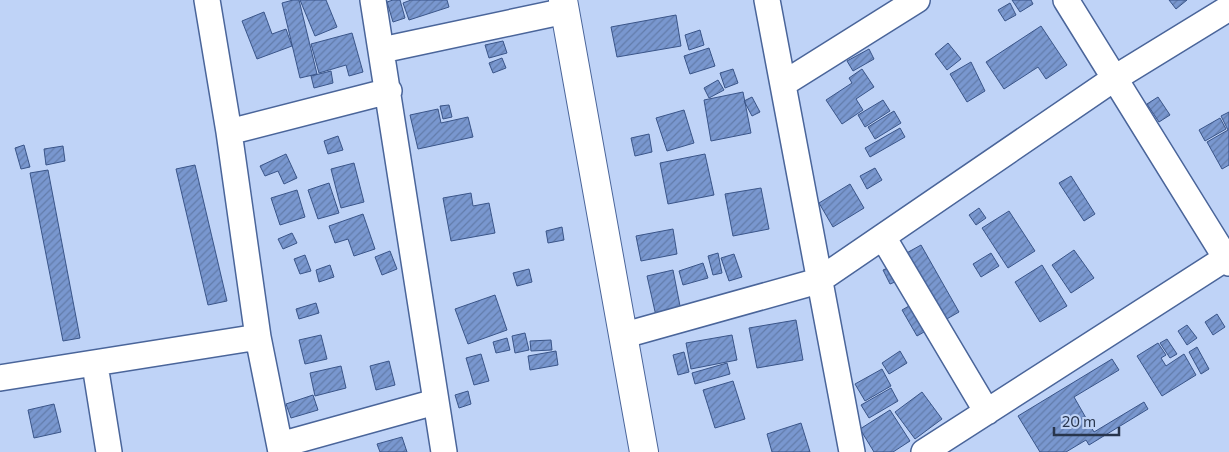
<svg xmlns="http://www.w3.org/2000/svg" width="1229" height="452" viewBox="0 0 1229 452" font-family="Commissioner,sans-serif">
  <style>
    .building { fill: url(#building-hatch); stroke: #3a5589 }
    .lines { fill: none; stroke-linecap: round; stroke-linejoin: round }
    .street-casing { stroke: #4a659a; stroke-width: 28 }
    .secondary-casing { stroke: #4a659a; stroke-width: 30 }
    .street { stroke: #fff; stroke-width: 25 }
    .secondary { stroke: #fff; stroke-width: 28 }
  </style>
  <defs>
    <pattern id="building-hatch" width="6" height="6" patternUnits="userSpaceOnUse" patternTransform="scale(1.25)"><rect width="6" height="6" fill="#7997cf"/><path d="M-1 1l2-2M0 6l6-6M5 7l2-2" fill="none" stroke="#637caa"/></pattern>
  </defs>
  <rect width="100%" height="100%" fill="#bfd3f7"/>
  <path class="building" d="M293 0H299L317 74 300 78 282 3Z
    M300 0H326L337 27 315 36Z
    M393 0H400L405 18 393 22 387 2Z
    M411 0H447L449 7 409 20 403 3Z
    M1012 0H1031L1033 4 1020 12Z
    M1169 0H1187L1176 9Z
    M1010 3 1016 15 1005 21 998 10Z
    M264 12 272 34 286 29 292 46 257 59 242 21Z
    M676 15 681 46 617 57 611 27Z
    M1041 26 1067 65 1046 79 1038 67 1004 89 986 62Z
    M700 30 704 45 689 50 685 35Z
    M352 33 363 72 349 76 346 65 319 73 311 44Z
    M503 41 507 53 489 58 485 45Z
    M948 43 961 59 947 70 935 54Z
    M709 48 715 66 690 74 684 56Z
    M869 49 874 59 853 71 847 61Z
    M502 58 506 68 493 73 489 63Z
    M971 62 985 91 967 102 950 74Z
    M733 69 738 83 725 88 720 73Z
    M862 69 874 87 856 99 863 110 842 124 826 100 852 83 849 78Z
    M331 71 333 83 314 88 311 76Z
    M718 80 724 90 709 98 704 88Z
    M743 92 751 133 711 141 704 100Z
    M752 97 760 112 752 116 744 101Z
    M1158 97 1170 115 1159 122 1147 104Z
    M883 100 890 111 865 127 858 115Z
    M449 105 452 117 443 119 440 106Z
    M438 109 441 123 468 117 473 137 418 149 410 115Z
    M684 110 694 143 667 151 656 118Z
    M894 111 901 123 875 139 868 127Z
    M1229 112V165L1222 169 1207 142 1228 130 1221 116Z
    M1220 118 1226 129 1205 141 1199 130Z
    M900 128 905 137 870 157 865 148Z
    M649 134 652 152 635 156 631 138Z
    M338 136 343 150 328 154 324 141Z
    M24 145 30 167 21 169 15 148Z
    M63 146 65 161 46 165 44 149Z
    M286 154 297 178 284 184 278 171 265 176 260 166Z
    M705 154 714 195 668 204 660 163Z
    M354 163 364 202 341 208 331 169Z
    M195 165 227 301 208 305 176 169Z
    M875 168 882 180 867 189 860 176Z
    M48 170 80 338 63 341 30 173Z
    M1071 176 1095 214 1084 221 1059 183Z
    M329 183 339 213 318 219 308 190Z
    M850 184 864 208 833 227 819 203Z
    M761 188 769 229 733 236 725 194Z
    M297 190 305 217 280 225 271 198Z
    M471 193 473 206 489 203 495 233 451 241 443 198Z
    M979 208 986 218 976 225 969 215Z
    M1009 211 1035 251 1008 268 982 228Z
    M363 214 375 249 354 256 348 239 335 243 329 226Z
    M562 227 564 240 548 243 546 231Z
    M673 229 677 254 641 261 636 236Z
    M292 233 297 243 283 249 278 239Z
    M921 245 959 312 917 336 902 310 916 302 894 260Z
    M1074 250 1094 278 1071 293 1052 265Z
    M390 251 397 269 382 275 375 257Z
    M718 253 722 273 713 275 708 256Z
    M991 253 999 266 981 277 973 264Z
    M734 254 742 277 729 281 721 258Z
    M305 255 311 271 300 274 294 259Z
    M703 263 708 278 683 285 679 271Z
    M330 265 334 277 319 282 316 270Z
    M1042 265 1067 306 1040 322 1015 282Z
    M893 266 900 280 890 284 883 270Z
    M529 269 532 282 517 286 513 273Z
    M673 270 681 311 656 316 647 276Z
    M495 295 507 330 468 344 455 309Z
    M316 303 319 313 299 319 296 309Z
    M1217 314 1225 327 1213 335 1205 322Z
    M796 320 803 360 757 368 749 328Z
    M1187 325 1197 338 1187 345 1178 331Z
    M525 333 529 350 515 353 512 336Z
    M321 335 327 359 305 364 299 340Z
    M732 335 737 360 691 369 686 343Z
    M507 338 510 350 496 353 493 342Z
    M1167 339 1177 354 1170 358 1160 343Z
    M551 340 552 350 531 351 530 341Z
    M1158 343 1166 355 1161 358 1166 366 1184 354 1196 375 1162 396 1137 356Z
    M1197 347 1209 369 1201 374 1189 352Z
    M556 351 558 365 530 370 528 356Z
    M900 351 907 363 889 374 882 363Z
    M684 352 689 372 678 375 673 355Z
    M481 354 489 381 474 385 466 358Z
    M1112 359 1119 370 1074 397 1094 432 1144 402 1148 409 1089 445 1086 440 1066 452H1040L1018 416Z
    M389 361 395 385 376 390 370 366Z
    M727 363 730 374 695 384 692 373Z
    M341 366 346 388 315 396 310 373Z
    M882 369 891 386 865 401 855 384Z
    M733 381 745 419 715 428 703 390Z
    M891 388 898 401 869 418 861 405Z
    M468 391 471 404 459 408 455 395Z
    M922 392 942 419 915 439 895 412Z
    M313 395 318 410 291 418 286 404Z
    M54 404 61 432 34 438 28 410Z
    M890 410 910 441 893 452H874L860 429Z
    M801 423 810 452H772L767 434Z
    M402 437 407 452H380L377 444Z"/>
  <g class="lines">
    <g class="street-casing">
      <path id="street" d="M207 0 229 132 258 337 281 452
        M373 0 444 452
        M767 0 852 452
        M1066 0 1229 263
        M382 50 565 11
        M783 84 917 0
        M229 132 389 91
        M883 237 987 412
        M625 335 818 281 1115 78 1229 8
        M95 365 109 452
        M0 378 258 337
        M280 445 435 402
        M924 452 1226 258"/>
    </g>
    <g class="secondary-casing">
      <path id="secondary" d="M563 0 644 452"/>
    </g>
    <use href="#street" class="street"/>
    <use href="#secondary" class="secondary"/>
  </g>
  <path d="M1054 427v8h65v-8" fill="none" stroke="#28354c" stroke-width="2.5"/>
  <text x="1062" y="427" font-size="15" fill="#28354c" stroke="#bfd3f7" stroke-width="4" paint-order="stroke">20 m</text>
</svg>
